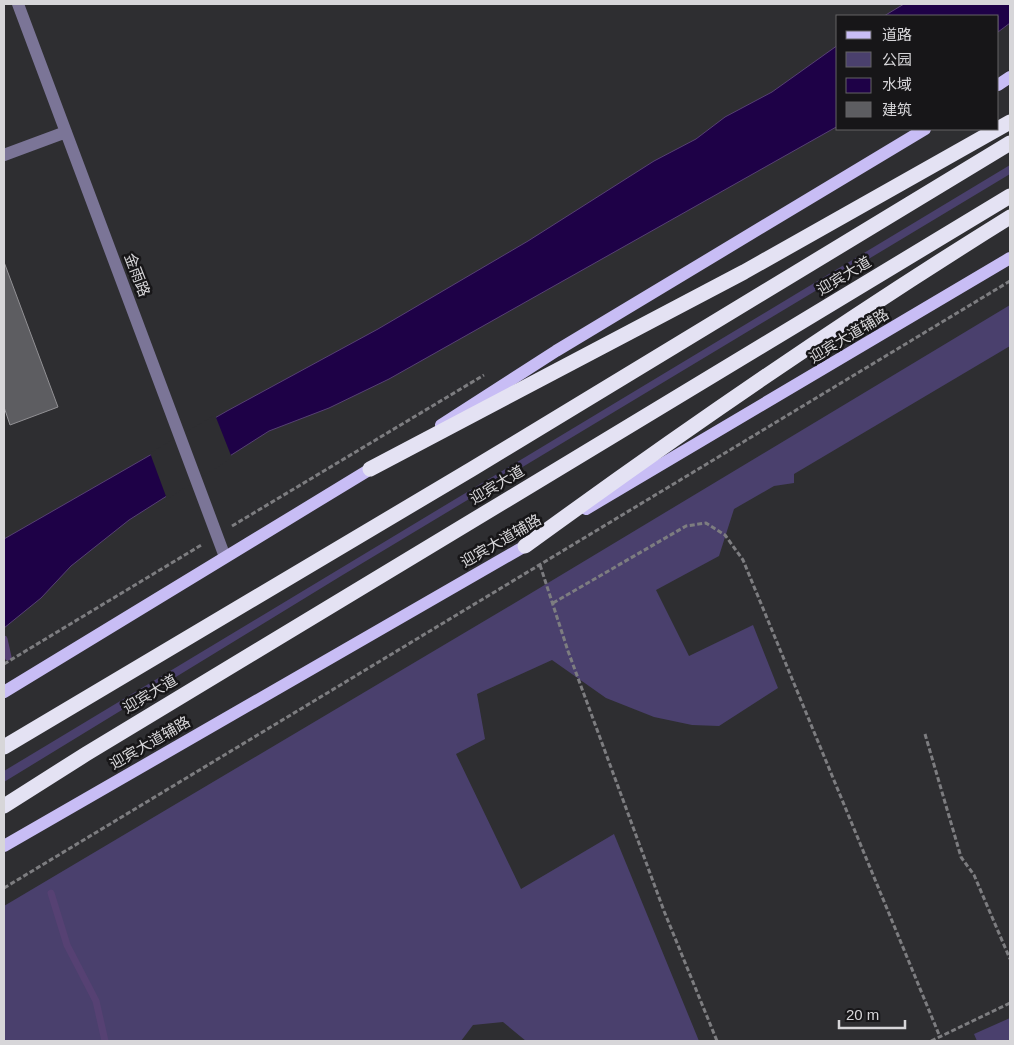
<svg xmlns="http://www.w3.org/2000/svg" width="1014" height="1045" viewBox="0 0 1014 1045" font-family="Arial,'Noto Sans SC',sans-serif">
  <style>
    .green { fill: #4a406d }
    .water { fill: #1e0147; stroke: #564173 }
    .pier { fill: #2e2e31 }
    .lines { fill: none; stroke-linecap: round; stroke-linejoin: round }
    .stream { stroke: #564173; stroke-width: 7 }
    .building { fill: #5d5d61; stroke: #929195 }
    .path { stroke: #7d7d80; stroke-width: 3; stroke-dasharray: 5 2.5; stroke-linecap: butt }
    .minor { stroke: #7b7597; stroke-width: 12 }
    .major { stroke: #c8bdf5; stroke-width: 12 }
    .highway { stroke: #e4e2f3; stroke-width: 15 }
    .labels { text-anchor: middle; stroke-width: 5; stroke-linejoin: round; paint-order: stroke }
    .street-label { font-size: 15px; fill: #d7d6d9; stroke: #171618 }
  </style>
  <rect width="100%" height="100%" fill="#2e2e31"/>
  <path class="green" d="M1010 165V174L341 576 4 782V771Z
    M1010 305V346L794 474V483L774 486 734 509 719 556 656 590 689 656 753 625 778 688 719 726 692 725 654 717 606 698 552 660 477 694 485 739 456 754 521 889 614 834 699 1041H526L503 1022 473 1025 461 1041H4V906L518 601Z
    M1010 1018V1041H977L974 1034Z"/>
  <path class="water" d="M904 4H1010V23L998 32V16H884Z
    M838 45V126L389 379 329 408 269 431 129 520 71 566 41 598 4 628V539L227 411 378 329 528 241 654 161 696 139 725 117 772 92Z"/>
  <path class="pier" d="M215 415 232 458 167 499 150 453Z"/>
  <g class="lines">
    <path class="stream" d="M4 639 8 657
      M51 893 67 945 96 1001 105 1041"/>
  </g>
  <path class="building" d="M4 262 58 407 10 425 4 407Z"/>
  <g class="lines">
    <path class="path" d="M232 526 484 375
      M540 565 568 651 664 911 717 1041
      M553 603 686 526 706 523 725 535 743 560 940 1037
      M4 664 203 544
      M925 734 961 857 974 875 1010 959
      M4 888 1010 281
      M931 1041 1010 1003"/>
    <path class="minor" d="M18 4 225 557
      M4 155 66 132"/>
    <path class="major" d="M998 85 1010 77
      M441 425 556 351 925 129
      M586 509 1010 258
      M4 692 377 465
      M4 846 532 542"/>
    <path class="highway" d="M370 469 744 272 1010 122
      M525 546C683 431 844 320 1010 217
      M4 747 472 469 1010 143
      M4 806 86 754 1010 196"/>
  </g>
  <g class="labels">
    <g class="street-label">
      <text transform="translate(137 275) rotate(69)" y="5">金雨路</text>
      <text transform="translate(844 276) rotate(-31)" y="5">迎宾大道</text>
      <text transform="translate(849 336) rotate(-31)" y="5">迎宾大道辅路</text>
      <text transform="translate(497 485) rotate(-31)" y="5">迎宾大道</text>
      <text transform="translate(501 541) rotate(-30)" y="5">迎宾大道辅路</text>
      <text transform="translate(150 694) rotate(-31)" y="5">迎宾大道</text>
      <text transform="translate(150 743) rotate(-30)" y="5">迎宾大道辅路</text>
    </g>
  </g>
  <rect width="1014" height="1045" fill="none" stroke="#d7d6d9" stroke-width="10"/>
  <rect x="836" y="15" width="162" height="115" fill="#171618" stroke="#646365"/>
  <rect x="846" y="31" width="25" height="8" fill="#c8bdf5" stroke="#646365"/>
  <text x="882" y="40" font-size="15" fill="#d7d6d9">道路</text>
  <rect x="846" y="52" width="25" height="15" fill="#4a406d" stroke="#646365"/>
  <text x="882" y="65" font-size="15" fill="#d7d6d9">公园</text>
  <rect x="846" y="78" width="25" height="15" fill="#1e0147" stroke="#646365"/>
  <text x="882" y="90" font-size="15" fill="#d7d6d9">水域</text>
  <rect x="846" y="102" width="25" height="15" fill="#5d5d61" stroke="#646365"/>
  <text x="882" y="115" font-size="15" fill="#d7d6d9">建筑</text>
  <path d="M839 1020v8h66v-8" fill="none" stroke="#d7d6d9" stroke-width="2.5"/>
  <text x="846" y="1020" font-size="15" fill="#d7d6d9" stroke="#171618" stroke-width="4" paint-order="stroke">20 m</text>
</svg>
